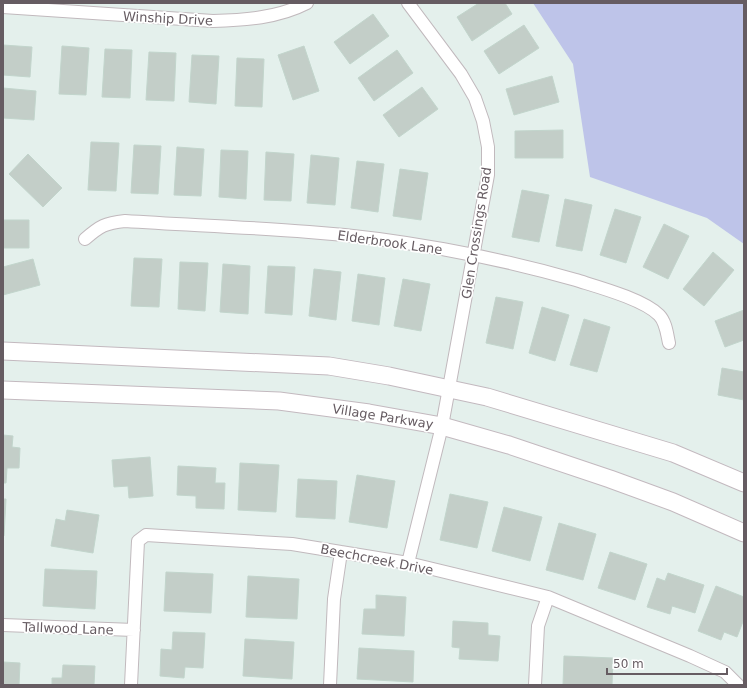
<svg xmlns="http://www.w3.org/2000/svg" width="747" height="688" viewBox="0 0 747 688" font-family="'DejaVu Sans',sans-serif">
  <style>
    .green { fill: #bec4e9 }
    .building { fill: #c3cec8; stroke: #c2d5cc }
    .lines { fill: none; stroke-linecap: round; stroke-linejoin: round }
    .street-casing { stroke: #c1b9bd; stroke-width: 14 }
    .secondary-casing { stroke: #c3b9bf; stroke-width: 19 }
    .street { stroke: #fff; stroke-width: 12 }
    .secondary { stroke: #fff; stroke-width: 17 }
    .labels { text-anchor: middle; stroke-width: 3.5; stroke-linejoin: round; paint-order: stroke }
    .street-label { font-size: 13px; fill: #665c62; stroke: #fff }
  </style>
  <rect width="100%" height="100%" fill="#e4f0ec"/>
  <path class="green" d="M533 3H744V244L707 218 590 177 573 64Z"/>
  <path class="building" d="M479 3H505L512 14 472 41 457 17Z
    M373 14 389 36 350 64 334 42Z
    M524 25 539 48 499 74 484 51Z
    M3 45 32 47 30 77 3 75Z
    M62 46 89 48 86 95 59 94Z
    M304 46 319 91 293 100 278 55Z
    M105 49 132 50 130 98 102 97Z
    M397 50 413 73 374 101 358 78Z
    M149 52 176 53 174 101 146 100Z
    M192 55 219 56 216 104 189 102Z
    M237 58 264 59 262 107 235 106Z
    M552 76 559 102 514 115 506 89Z
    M422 87 438 109 399 137 383 115Z
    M3 88 36 91 34 120 3 118Z
    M563 130V158H515V131Z
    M91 142 119 143 116 191 88 190Z
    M134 145 161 146 158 194 131 193Z
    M177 147 204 149 201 196 174 195Z
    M221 150 248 151 246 199 219 197Z
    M266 152 294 154 291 201 264 200Z
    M28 154 62 188 43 207 9 174Z
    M311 155 339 158 335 205 307 203Z
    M357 161 384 164 378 212 351 208Z
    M400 169 428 173 421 220 393 216Z
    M522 190 549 195 539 242 512 237Z
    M565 199 592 205 582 251 556 246Z
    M615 209 641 217 626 263 600 255Z
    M3 220H29V248H3Z
    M664 224 689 236 668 279 643 267Z
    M713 252 734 270 704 306 683 289Z
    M134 258 162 259 159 307 131 306Z
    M33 259 40 285 3 295V267Z
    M180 262 208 263 205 311 178 309Z
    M223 264 250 266 248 314 220 312Z
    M268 266 295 267 292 315 265 313Z
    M314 269 341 272 336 320 309 316Z
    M358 274 385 278 379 325 352 321Z
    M403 279 430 284 421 331 394 326Z
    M496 297 523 302 513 349 486 343Z
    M542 307 569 315 555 361 529 353Z
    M744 310V340L725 347 715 321Z
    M584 319 610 327 597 372 570 365Z
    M722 368 744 372V400L718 395Z
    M3 435 13 436 12 447 20 448 19 468H7L6 483H3Z
    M150 457 153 496 129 498 128 486 114 487 112 460Z
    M240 463 279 465 276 512 238 510Z
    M178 466 216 468 215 483H225L224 509 196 508V496L177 495Z
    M357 475 395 481 387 528 349 522Z
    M298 479 337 481 335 519 296 517Z
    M450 494 488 502 477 548 440 540Z
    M3 499H6L4 536H3Z
    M504 507 542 517 530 561 492 551Z
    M67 510 99 515 93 553 51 546 56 519 65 521Z
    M559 523 596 534 583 580 546 570Z
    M610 552 647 564 635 600 598 588Z
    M45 569 97 571 95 609 43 606Z
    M166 572 213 574 211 613 164 611Z
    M668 573 704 585 695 613 672 606 670 614 647 607 657 578 665 581Z
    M248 576 299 579 297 619 246 617Z
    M716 586 744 597V619L737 637 724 632 721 640 698 631Z
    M376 595 406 597 404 636 362 634 364 609H376Z
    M453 621 488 623V635L500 636 498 661 459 659 460 648 452 647Z
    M173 632 205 633 203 668 185 667 184 678 160 676 161 649 172 650Z
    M245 639 294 642 292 679 243 676Z
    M359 648 414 651 413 682 357 679Z
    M564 656 613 658 612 685H563Z
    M3 662 20 663 19 685H3Z
    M63 665 95 666 94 685H52V678H62Z"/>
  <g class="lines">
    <g class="street-casing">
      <path id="street" d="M408 3 461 74 475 98 483 121 488 147V175L442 426 408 563
        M3 7 213 21C245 20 278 18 307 3
        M85 239C100 226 105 223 125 221 186 225 248 227 309 232 396 238 492 256 576 280 598 287 643 299 659 315 666 322 667 334 669 343
        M3 625 134 630
        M131 685 138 541 146 535 292 544 408 563 548 597 690 656 725 672 738 685
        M330 685 334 599 341 552
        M535 685 538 626 548 597"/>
    </g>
    <g class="secondary-casing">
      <path id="secondary" d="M3 351 329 366 389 376 487 397 673 453 744 483
        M3 390 279 401 369 413 442 426 509 445 610 479 673 502 744 533"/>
    </g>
    <use href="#street" class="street"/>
    <use href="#secondary" class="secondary"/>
  </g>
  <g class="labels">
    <g class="street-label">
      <text transform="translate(168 18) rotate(3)" y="5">Winship Drive</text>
      <text transform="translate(476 233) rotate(-81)" y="5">Glen Crossings Road</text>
      <text transform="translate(390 242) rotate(8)" y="5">Elderbrook Lane</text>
      <text transform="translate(383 416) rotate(9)" y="5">Village Parkway</text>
      <text transform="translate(377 559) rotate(11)" y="5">Beechcreek Drive</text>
      <text transform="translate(68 628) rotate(2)" y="5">Tallwood Lane</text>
    </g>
  </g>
  <rect width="747" height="688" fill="none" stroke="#665c62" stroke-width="8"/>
  <path d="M607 668v6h120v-6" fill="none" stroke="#665c62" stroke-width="2"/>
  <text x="613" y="668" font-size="12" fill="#665c62" stroke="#ffffff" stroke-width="3" paint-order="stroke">50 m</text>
</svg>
